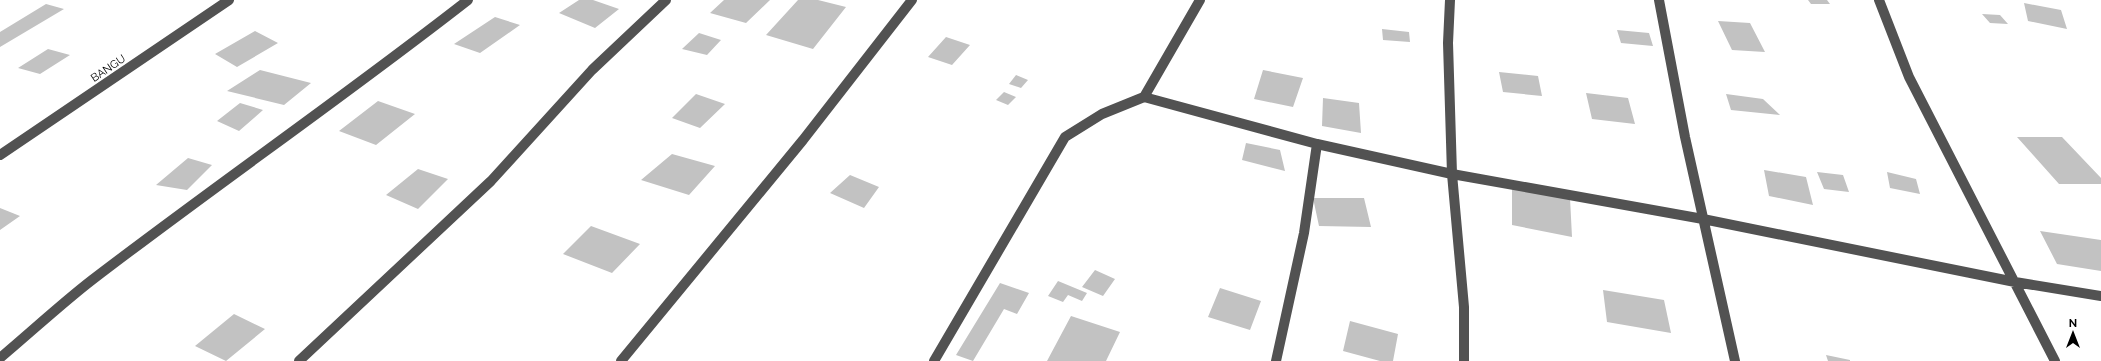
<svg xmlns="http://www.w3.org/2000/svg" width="2101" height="361" viewBox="0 0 2101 361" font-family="Raleway,sans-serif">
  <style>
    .building { fill: #c2c2c2 }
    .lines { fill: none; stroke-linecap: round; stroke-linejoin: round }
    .minor { stroke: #525252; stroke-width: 10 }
    .labels { text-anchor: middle; stroke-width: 4; stroke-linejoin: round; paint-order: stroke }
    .street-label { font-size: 11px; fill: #000; stroke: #fff }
  </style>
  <rect width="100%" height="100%" fill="#fff"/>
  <path class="building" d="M579 0H593L619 9 595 28 559 13Z
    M724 0H770L746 23 710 13Z
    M798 0H818L846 7 813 49 766 35Z
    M1808 0H1827L1830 4H1811Z
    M2024 3 2061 10 2067 29 2028 21Z
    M46 4 64 9 0 47V32Z
    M1982 14 2000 15 2008 24 1990 23Z
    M495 17 520 25 480 53 454 44Z
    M1718 21 1750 23 1765 52 1732 50Z
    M1382 29 1409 32 1410 42 1383 40Z
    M1617 30 1649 33 1653 46 1621 43Z
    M255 31 278 43 237 67 215 54Z
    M699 33 721 40 707 55 682 49Z
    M946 37 970 45 952 65 928 57Z
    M48 49 70 55 40 74 18 68Z
    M260 70 311 83 284 105 227 91Z
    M1263 70 1303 78 1293 107 1254 99Z
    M1499 72 1538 76 1542 96 1503 92Z
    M1016 75 1028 80 1021 88 1009 84Z
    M1004 92 1016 97 1008 105 996 100Z
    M1586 93 1628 98 1635 124 1592 119Z
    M696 94 725 104 700 128 672 118Z
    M1726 94 1763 99 1780 115 1731 110Z
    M1323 98 1359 103 1361 133 1322 126Z
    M378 101 415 114 376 145 339 131Z
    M240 103 263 110 239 131 217 121Z
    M2017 137H2062L2101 178V184H2059Z
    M1246 143 1280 150 1285 171 1242 160Z
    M672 154 715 166 689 195 641 180Z
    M188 158 212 165 187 190 156 185Z
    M418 169 448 179 418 209 386 195Z
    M1764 170 1806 177 1813 205 1769 196Z
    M1817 172 1843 175 1849 192 1824 189Z
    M1887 172 1916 179 1920 194 1890 188Z
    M850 175 879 187 864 208 830 193Z
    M1512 187 1570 198 1572 237 1512 225Z
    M1313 198H1364L1371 227 1319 226Z
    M0 208 20 216 0 230Z
    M591 226 640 244 612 273 563 254Z
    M2040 231 2101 240V271L2057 264Z
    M1095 270 1115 279 1103 296 1082 287Z
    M1058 281 1087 293 1082 301 1068 295 1063 302 1048 296Z
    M1000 283 1029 293 1017 314 1004 309 973 361 956 355Z
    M1220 288 1261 301 1250 330 1208 317Z
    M1603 290 1664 300 1671 333 1607 322Z
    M234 314 265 329 226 361 195 346Z
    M1071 316 1120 332 1106 361H1047Z
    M1350 321 1398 334 1393 361H1380L1343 351Z
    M1826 355 1850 360V361H1828Z"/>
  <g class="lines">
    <path class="minor" d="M1450 0 1448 43 1452 174 1464 307V361
      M1659 0 1685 137 1735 361
      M1879 0 1909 77 2055 361
      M1144 97 1317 144 1452 174 1703 219 2015 282 2101 296
      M0 155 229 0
      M0 358C31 332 61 304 92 280 216 185 345 96 468 0
      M299 361 491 181 592 70 666 0
      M621 361 803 140 912 0
      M934 361 1065 137 1102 114 1144 97 1200 0
      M1276 361 1304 233 1317 144"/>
  </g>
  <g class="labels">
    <g class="street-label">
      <text transform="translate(108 68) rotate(-34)" y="4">BANGU</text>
    </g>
  </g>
  <g transform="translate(2073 333)" stroke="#ffffff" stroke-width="3" paint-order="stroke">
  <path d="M0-3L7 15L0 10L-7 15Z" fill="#000000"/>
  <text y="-6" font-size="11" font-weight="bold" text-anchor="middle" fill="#000000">N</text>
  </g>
</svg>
